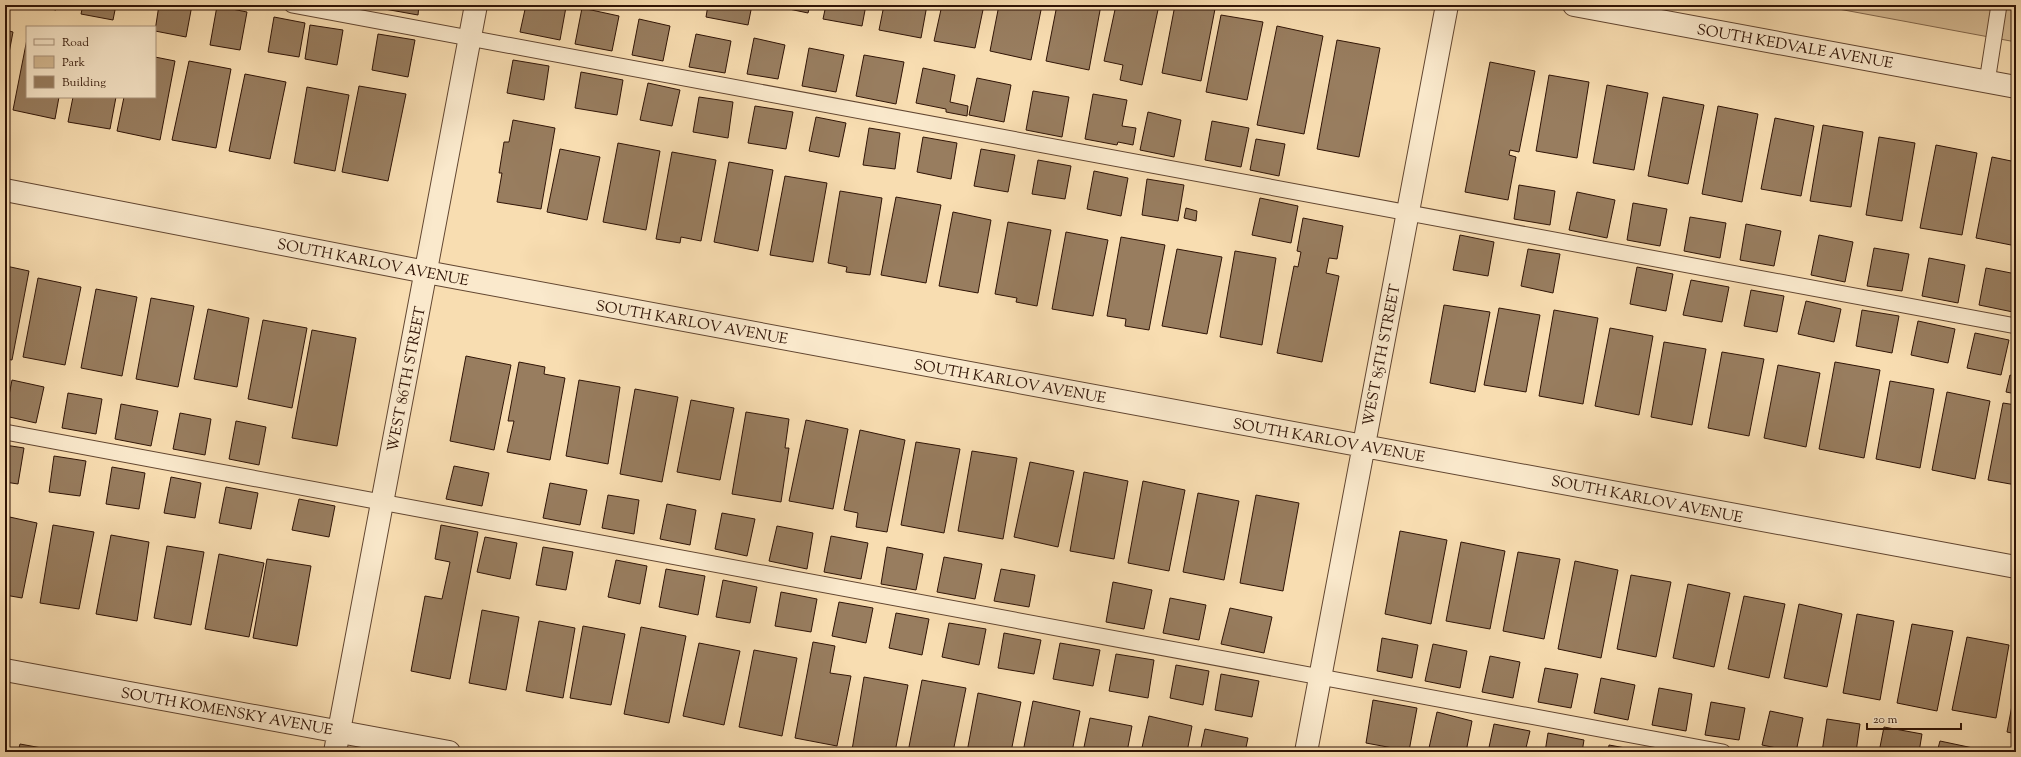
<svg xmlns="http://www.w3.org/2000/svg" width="2021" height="757" viewBox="0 0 2021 757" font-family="'Sorts Mill Goudy',serif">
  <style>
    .green { fill: #d6bb94; stroke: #83684d }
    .building { fill: #987d5f; stroke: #301406 }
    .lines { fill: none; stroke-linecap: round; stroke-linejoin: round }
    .service-casing { stroke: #624631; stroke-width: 17 }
    .minor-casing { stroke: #624631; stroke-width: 24 }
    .service { stroke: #fae9cc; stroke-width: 15 }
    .minor { stroke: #fae9cc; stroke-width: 22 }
    .labels { text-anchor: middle; stroke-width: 4; stroke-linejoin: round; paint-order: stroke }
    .street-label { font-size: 15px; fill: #301406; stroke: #fae9cc }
  </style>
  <rect width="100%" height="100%" fill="#f8ddb1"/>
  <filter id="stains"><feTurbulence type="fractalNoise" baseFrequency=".005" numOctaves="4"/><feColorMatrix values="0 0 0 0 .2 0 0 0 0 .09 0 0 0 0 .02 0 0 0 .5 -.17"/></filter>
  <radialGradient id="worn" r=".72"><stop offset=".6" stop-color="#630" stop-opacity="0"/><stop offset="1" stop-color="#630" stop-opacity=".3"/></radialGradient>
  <path class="green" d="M1817 5H2016V42Z"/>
  <path class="building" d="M29 5H57L56 10Z
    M83 5H116L113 20 81 14Z
    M159 5H192L186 37 155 31Z
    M379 5H419L418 15 379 8Z
    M526 5H556L566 7 560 40 520 32Z
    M708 5H752L748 25 706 17Z
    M770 5H810L808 13Z
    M826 5H866L862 26 823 19Z
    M884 5H927L921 38 879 30Z
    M942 5H984L975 48 934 41Z
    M999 5H1042L1031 60 990 51Z
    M1057 5H1101L1089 70 1046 61Z
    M1116 5H1159L1142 85 1120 80 1123 65 1104 61Z
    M1175 5H1196L1215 9 1201 81 1162 73Z
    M217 6 247 12 240 50 210 45Z
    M582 8 619 16 612 51 575 44Z
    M1221 15 1263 22 1247 100 1206 92Z
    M274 17 305 23 299 57 268 52Z
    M639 19 670 26 663 61 632 55Z
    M310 25 343 30 337 65 305 59Z
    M1277 26 1323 36 1304 134 1257 125Z
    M5 30 13 32 5 74Z
    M378 34 415 40 408 77 372 70Z
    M696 34 731 41 725 73 689 67Z
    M754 38 785 45 778 79 747 74Z
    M27 39V97H59L55 119 13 110Z
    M1337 40 1380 48 1359 157 1317 149Z
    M809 48 844 55 836 92 802 86Z
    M864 55 904 62 896 104 856 96Z
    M155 57 175 61 160 140 117 131 124 97H155Z
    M513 60 549 66 544 100 507 93Z
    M189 61 231 69 216 148 172 140Z
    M1490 62 1535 71 1519 152 1510 150 1509 155 1516 157 1508 200 1465 192Z
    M923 68 955 75 950 102 968 106 967 116 946 112V109L916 103Z
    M581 72 623 80 617 115 575 108Z
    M245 74 286 82 270 159 229 151Z
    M1549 75 1589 82 1577 158 1536 151Z
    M977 78 1011 85 1004 122 969 115Z
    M648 83 680 90 672 126 640 120Z
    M1607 85 1648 93 1634 170 1593 163Z
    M359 86 406 94 388 181 342 172Z
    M307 87 349 95 335 171 294 163Z
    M1033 91 1069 97 1062 137 1026 130Z
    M1093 94 1127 100 1122 126 1136 128 1133 145 1118 142 1117 145 1085 139Z
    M73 97H116L110 129 68 122Z
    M699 97 733 102 728 138 693 132Z
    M1663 97 1704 105 1688 184 1648 176Z
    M755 106 793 112 786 149 748 143Z
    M1718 106 1758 114 1742 202 1702 194Z
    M1148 112 1181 120 1174 157 1140 150Z
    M816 117 846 123 839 157 809 151Z
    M1775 118 1814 126 1801 196 1761 189Z
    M513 120 555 128 541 209 497 202 502 173H499L504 142H509Z
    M1212 121 1249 128 1241 167 1205 160Z
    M1823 125 1863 132 1851 207 1810 201Z
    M869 128 900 133 895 169 863 165Z
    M923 137 957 143 951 179 917 172Z
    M1879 137 1915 143 1902 221 1866 215Z
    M1256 139 1285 144 1279 176 1250 170Z
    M618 143 660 151 646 230 603 222Z
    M1936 145 1977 153 1962 235 1920 228Z
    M560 149 600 157 587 220 547 212Z
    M981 149 1015 155 1008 192 974 186Z
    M672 152 716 160 701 241 681 237 680 243 656 239Z
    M1992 157 2016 162V246L1976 238Z
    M1038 160 1071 166 1065 199 1032 194Z
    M729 162 773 170 758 251 714 242Z
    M1094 171 1128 178 1121 216 1087 209Z
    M785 176 827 183 813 262 770 255Z
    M1147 179 1184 185 1178 221 1142 215Z
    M1519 185 1555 191 1550 225 1514 219Z
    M840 191 882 198 870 275 846 272 847 267 828 263Z
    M1577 192 1615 200 1607 238 1569 230Z
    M896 197 941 205 926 283 881 275Z
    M1260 198 1298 206 1291 243 1252 235Z
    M1633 203 1667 209 1660 246 1627 240Z
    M1186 208 1197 211 1196 221 1184 218Z
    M953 212 991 220 978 293 939 286Z
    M1690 217 1726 223 1720 258 1684 251Z
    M1303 218 1343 226 1337 259 1329 258 1326 273 1339 276 1322 362 1277 353 1294 266 1298 267 1301 252 1297 251Z
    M1008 222 1051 230 1037 306 1016 302 1017 298 995 294Z
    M1746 224 1781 231 1774 266 1740 260Z
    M1066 232 1108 240 1093 316 1052 309Z
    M1460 235 1494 242 1488 276 1453 270Z
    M1819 235 1853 242 1845 282 1811 275Z
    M1121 237 1165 245 1149 330 1125 326 1126 319 1107 316Z
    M1874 248 1909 254 1902 291 1867 286Z
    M1177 249 1222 257 1207 334 1162 326Z
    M1528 249 1560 254 1553 293 1521 286Z
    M1235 251 1276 258 1262 345 1220 337Z
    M1929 258 1965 265 1958 303 1922 296Z
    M6 266 29 271 12 360 5 359Z
    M1637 267 1673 274 1666 311 1630 304Z
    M1986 268 2016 274V297L2013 312 1979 305Z
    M38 278 81 287 65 365 23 357Z
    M1691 280 1729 287 1722 322 1683 315Z
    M96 289 137 297 122 376 81 368Z
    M1751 290 1784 296 1777 332 1744 326Z
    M151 298 194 306 178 387 136 379Z
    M1806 301 1841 309 1834 342 1798 334Z
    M1444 305 1490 312 1475 392 1430 383Z
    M1499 308 1540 315 1526 392 1484 385Z
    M208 309 249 318 237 387 194 379Z
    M1554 310 1598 318 1583 404 1539 396Z
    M1862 310 1899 316 1892 353 1856 346Z
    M263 320 307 328 292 408 248 399Z
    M1918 321 1955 329 1948 363 1911 355Z
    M1610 328 1653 336 1639 415 1595 406Z
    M312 330 356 338 337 446 292 438Z
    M1975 333 2009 340 2001 375 1967 368Z
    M1664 342 1706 349 1692 425 1651 417Z
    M1722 352 1764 359 1749 436 1708 428Z
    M466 356 511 365 494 450 450 441Z
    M519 362 545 367 544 374 565 378 550 460 507 452 514 421H508Z
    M1835 362 1880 370 1864 458 1819 449Z
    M1778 365 1820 373 1806 447 1764 438Z
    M2010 375 2016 377V394L2006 392Z
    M12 380 44 387 36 423 5 416Z
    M579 380 620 387 608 464 566 456Z
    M1890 381 1934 389 1920 468 1876 459Z
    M635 389 678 397 662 482 620 474Z
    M1947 392 1990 401 1975 479 1932 470Z
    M68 393 102 399 96 434 62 428Z
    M691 400 734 408 720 480 677 472Z
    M2003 403 2016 405V485L1988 480Z
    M121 404 158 411 151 446 115 439Z
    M746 412 789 419 785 448H789L781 502 732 494Z
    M180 413 211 419 205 455 173 449Z
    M806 420 848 429 833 509 789 501Z
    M236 421 266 427 259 465 229 459Z
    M860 430 905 440 887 532 856 527 858 513 844 510Z
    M916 442 960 449 944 533 901 525Z
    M5 445 24 448 18 484 5 482Z
    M972 451 1017 458 1003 539 958 531Z
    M54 456 86 461 80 496 49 492Z
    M1030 462 1074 471 1058 547 1014 537Z
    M454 466 489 473 482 506 446 499Z
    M112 467 145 473 139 509 106 504Z
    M1084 472 1128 481 1114 559 1070 551Z
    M171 477 201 483 195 518 164 513Z
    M1143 481 1185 490 1169 571 1128 563Z
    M550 483 587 490 580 525 543 518Z
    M226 487 258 493 251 529 219 523Z
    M1198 493 1239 501 1224 580 1183 572Z
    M608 495 639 500 634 534 602 528Z
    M1256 495 1299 503 1283 591 1240 583Z
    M299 499 335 506 329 537 292 530Z
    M667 504 696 510 690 545 660 539Z
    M722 513 755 519 747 556 715 549Z
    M5 516 37 523 22 598 5 595Z
    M53 525 94 532 79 609 40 603Z
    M441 525 478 532 450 679 411 671 425 596 442 599 450 562 435 559Z
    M777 526 813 533 807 569 769 561Z
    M1400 531 1447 540 1431 624 1385 614Z
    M111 535 149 542 137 621 96 614Z
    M831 536 868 543 861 579 824 572Z
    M485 537 517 543 510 579 477 572Z
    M1461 542 1505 551 1490 629 1446 621Z
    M167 546 204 552 191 625 154 618Z
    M543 547 573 552 566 590 536 585Z
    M887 547 923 554 916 590 881 584Z
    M1518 552 1560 559 1544 639 1503 631Z
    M219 554 264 563 249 637 205 629Z
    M944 557 982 564 975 599 937 592Z
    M267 559 311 566 297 646 253 638Z
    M616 560 647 566 640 604 608 597Z
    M1575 561 1618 570 1601 658 1558 649Z
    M666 569 705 576 698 615 659 607Z
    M1001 569 1035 575 1029 607 994 601Z
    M1631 575 1671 582 1656 657 1617 649Z
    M723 580 757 587 750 623 716 617Z
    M1113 582 1152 590 1144 629 1106 622Z
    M1688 584 1730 593 1714 667 1673 658Z
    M781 592 817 599 811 632 775 626Z
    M1744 596 1785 604 1769 678 1728 669Z
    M1170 598 1206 605 1199 640 1163 633Z
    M839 602 873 608 866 643 832 636Z
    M1799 604 1842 614 1827 687 1784 678Z
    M1230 608 1272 617 1264 653 1221 644Z
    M482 610 519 617 506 690 469 683Z
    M896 613 929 619 922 655 889 648Z
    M1857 614 1894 621 1880 700 1843 693Z
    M539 621 575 628 563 698 526 691Z
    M949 623 986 629 979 665 942 657Z
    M1912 624 1953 631 1937 711 1897 703Z
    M583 626 625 634 611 705 570 698Z
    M641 627 686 636 669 723 624 714Z
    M1004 633 1041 640 1034 674 998 668Z
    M1967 637 2009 645 1996 718 1952 710Z
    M1382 638 1418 645 1412 678 1377 671Z
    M813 642 835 646 830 673 851 676 837 746 795 738Z
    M699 643 740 651 724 725 683 716Z
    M1060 643 1100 650 1093 686 1053 679Z
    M1433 644 1467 651 1460 688 1425 681Z
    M754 650 797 658 782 736 739 727Z
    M1116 654 1154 660 1148 698 1109 691Z
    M1490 656 1520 662 1513 698 1482 692Z
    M1176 665 1209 671 1203 705 1170 698Z
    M1545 668 1578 674 1571 708 1538 702Z
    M1221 674 1259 681 1252 717 1215 710Z
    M864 677 908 685 895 752H865L852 750Z
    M1601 678 1635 685 1628 720 1594 713Z
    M922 680 966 688 953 752H908Z
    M2016 684V734L2007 732Z
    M1659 688 1692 694 1686 731 1652 725Z
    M978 693 1021 702 1011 752H967Z
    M1373 700 1417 708 1409 751 1366 743Z
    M1033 701 1080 711 1072 752H1023Z
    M1711 702 1745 708 1739 740 1705 735Z
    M1770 711 1803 718 1796 752 1762 745Z
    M1437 712 1472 721 1466 752H1445L1429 748Z
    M1149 716 1192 726 1187 752H1141Z
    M1090 718 1132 726 1127 752H1083Z
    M1827 719 1860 724 1856 752H1822Z
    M1494 724 1530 731 1525 752H1488Z
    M1884 727 1922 734 1919 752H1879Z
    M1205 729 1248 738 1245 752H1200Z
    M1548 733 1584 740 1582 752H1545Z
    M1940 741 1973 748 1972 752H1937Z
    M20 744 58 751V752H18Z
    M1609 745 1642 751 1641 752H1608Z"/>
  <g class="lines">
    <g class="service-casing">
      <path id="service" d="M292 5 2016 326
        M1987 82 1999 5
        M5 432 1723 752"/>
    </g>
    <g class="minor-casing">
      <path id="minor" d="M1574 5 2016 87
        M5 190 426 272 2016 567
        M5 670 449 752
        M335 752 476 5
        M1306 752 1447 5"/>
    </g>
    <use href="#service" class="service"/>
    <use href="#minor" class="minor"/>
  </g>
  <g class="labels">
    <g class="street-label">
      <text transform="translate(1795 46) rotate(10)" y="5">SOUTH KEDVALE AVENUE</text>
      <text transform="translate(373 262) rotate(11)" y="5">SOUTH KARLOV AVENUE</text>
      <text transform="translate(692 322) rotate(10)" y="5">SOUTH KARLOV AVENUE</text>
      <text transform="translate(1381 355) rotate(-79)" y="5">WEST 85TH STREET</text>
      <text transform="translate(406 379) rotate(-79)" y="5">WEST 86TH STREET</text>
      <text transform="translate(1010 381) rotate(10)" y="5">SOUTH KARLOV AVENUE</text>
      <text transform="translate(1329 440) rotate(10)" y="5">SOUTH KARLOV AVENUE</text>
      <text transform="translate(1647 499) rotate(11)" y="5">SOUTH KARLOV AVENUE</text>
      <text transform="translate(227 711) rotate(10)" y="5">SOUTH KOMENSKY AVENUE</text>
    </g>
  </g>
  <rect width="2021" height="757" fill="none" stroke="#f8ddb1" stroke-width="20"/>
  <rect x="6" y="6" width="2009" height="745" fill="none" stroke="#301406" stroke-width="2"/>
  <rect x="10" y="10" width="2001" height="737" fill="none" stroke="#301406"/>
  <rect x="26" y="26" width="130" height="72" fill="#fae9cc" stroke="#a9947d"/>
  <rect x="34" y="39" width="20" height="6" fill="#fae9cc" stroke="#a9947d"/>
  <text x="62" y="46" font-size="12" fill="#301406">Road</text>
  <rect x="34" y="56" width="20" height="12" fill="#d6bb94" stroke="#a9947d"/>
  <text x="62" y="66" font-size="12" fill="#301406">Park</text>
  <rect x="34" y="76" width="20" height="12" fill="#987d5f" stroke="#a9947d"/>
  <text x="62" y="86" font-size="12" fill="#301406">Building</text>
  <path d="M1867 723v6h94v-6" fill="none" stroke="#301406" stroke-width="2"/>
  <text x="1873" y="723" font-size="12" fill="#301406" stroke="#fae9cc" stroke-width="3" paint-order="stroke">20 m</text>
  <rect width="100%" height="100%" filter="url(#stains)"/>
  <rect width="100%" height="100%" fill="url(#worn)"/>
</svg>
